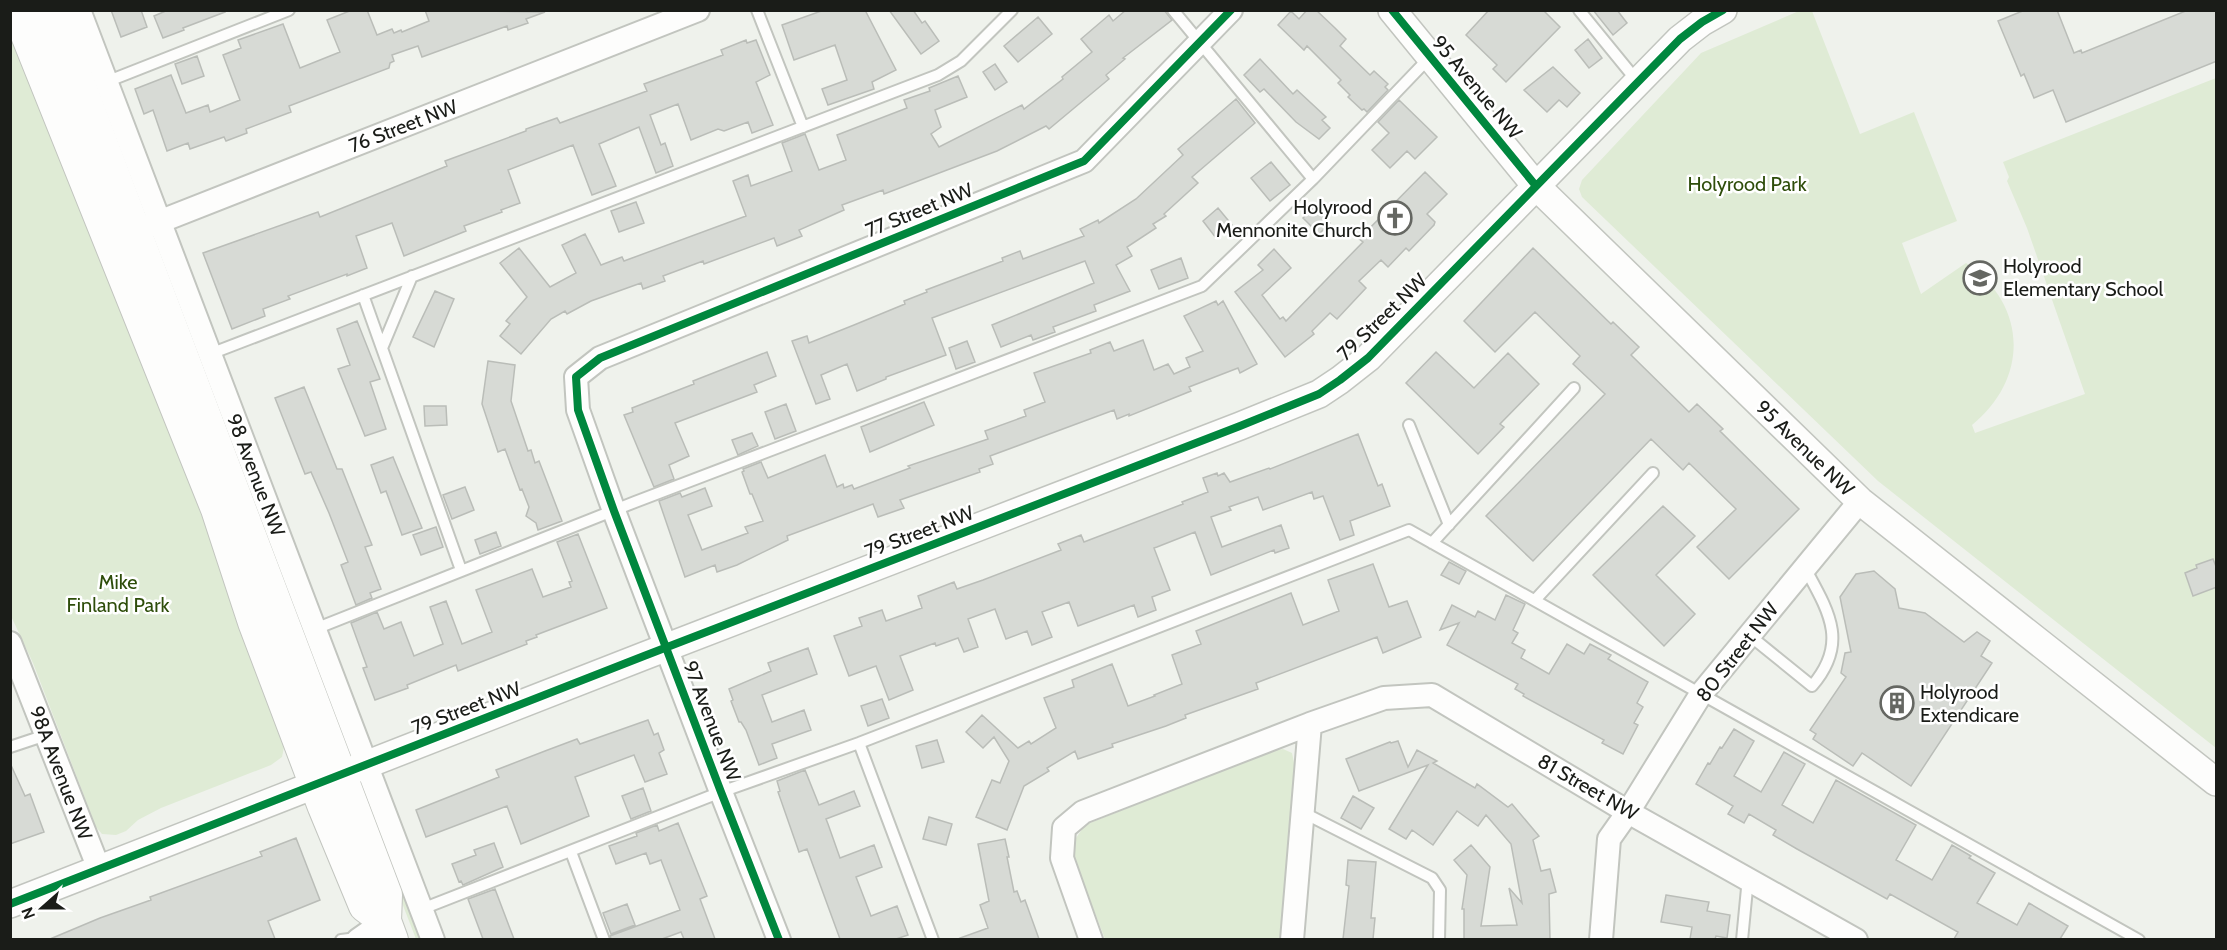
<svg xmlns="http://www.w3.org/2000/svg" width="2227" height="950" viewBox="0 0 2227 950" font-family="Cabin,sans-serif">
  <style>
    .green { fill: #dfebd5 }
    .building { fill: #d7dad5; stroke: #babdb8; stroke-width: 1.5 }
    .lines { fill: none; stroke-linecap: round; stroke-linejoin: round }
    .service-casing { stroke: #c2c5bf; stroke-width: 14 }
    .minor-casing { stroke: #c2c5bf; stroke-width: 26 }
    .tertiary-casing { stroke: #c2c5bf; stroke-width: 30 }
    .secondary-casing { stroke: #c2c5bf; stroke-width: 34 }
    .service { stroke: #fdfdfc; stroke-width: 10 }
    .minor { stroke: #fdfdfc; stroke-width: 22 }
    .tertiary { stroke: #fdfdfc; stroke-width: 27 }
    .secondary { stroke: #fdfdfc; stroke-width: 32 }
    .cycleway-casing { stroke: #fff; stroke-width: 11 }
    .cycleway { stroke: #00873e; stroke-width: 8 }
    .labels { text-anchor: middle; stroke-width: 5; stroke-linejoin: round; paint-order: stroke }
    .street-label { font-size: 20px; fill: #1a1c18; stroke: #fff }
    .park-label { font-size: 20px; fill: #2e4d0a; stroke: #fff }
    .poi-label { font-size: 20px; fill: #1a1c18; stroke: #fff; text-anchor: start }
  </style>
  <rect width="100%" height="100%" fill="#eff2ec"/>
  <path class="green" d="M1799 11H1812L1860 134 1914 112 1957 221 1902 243 1921 294 1966 263C2028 305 2029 379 1972 425L1975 433 2085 394 2027 228 2007 181 2009 177 2003 162 2216 78V748L1878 481 1582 197 1579 189 1582 180 1701 53Z
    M10 24C104 262 199 501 285 742L282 757 271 765 161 808 138 820 126 831 116 835 102 834 96 827 33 663 11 616Z
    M1283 749 1292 753 1295 767 1280 939H1105L1073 856 1074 841 1085 825 1271 751Z
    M372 802 424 939H416L364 805Z"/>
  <path class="building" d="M111 10H141L147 27 121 37Z
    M168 10H224L225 12 183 28 184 30 163 38 154 16Z
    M352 10H367L377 35 392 29 394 33 401 30 402 32 429 21 425 10 545 12 526 19 528 23 508 30 507 26 422 57 418 46 392 55 394 61 390 63 389 68 289 106 291 112 246 129 247 133 226 141 224 137 190 149 188 143 167 151 153 110 144 114 135 89 171 75 186 113 208 105 210 112 240 100 223 55 241 48 238 40 283 24 300 68 340 52 327 20Z
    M824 10H865L896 70 872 82 874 89 828 105 822 89 847 80 835 45 794 60 782 25Z
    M889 10H913L922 23 925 21 939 41 921 54Z
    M1126 10H1164L1172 20 1123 58 1125 59 1106 75 1109 79 1049 129 1046 126 997 151 884 194 883 190 842 205 844 210 799 230 802 236 777 246 774 238 704 264 703 261 663 276 665 281 643 289 641 283 591 301 567 314 565 311 551 319 521 354 500 336 510 324 506 321 527 297 500 263 519 248 550 287 576 273 562 245 585 234 601 265 622 257 624 261 746 216 733 181 748 175 751 186 792 171 782 143 805 134 819 170 846 160 837 135 907 108 904 100 930 91 929 88 958 76 967 97 935 110 941 127 931 134 939 147 1022 105 1024 109 1063 79 1062 77 1092 52 1081 39 1109 15 1113 21Z
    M1307 10H1316L1335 28 1346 39 1340 46 1370 75 1374 71 1388 84 1385 87 1388 90 1367 112 1364 109 1362 110 1348 97 1350 95 1338 83 1341 80 1307 46 1304 50 1278 25 1291 11 1299 19Z
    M1489 10H1543L1560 27 1506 82 1493 69 1497 65 1466 35Z
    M1593 10H1617L1627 23 1613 35Z
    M2025 10H2057L2074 53 2081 50 2082 53 2188 10H2217V61L2066 122 2053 90 2034 98 2024 74 2021 76 1998 21Z
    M1038 17 1052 34 1018 62 1004 46Z
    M1588 39 1602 58 1589 68 1575 50Z
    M746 40 747 43 756 40 770 75 756 82 773 125 752 133 748 122 724 131 718 129 691 140 678 104 650 115 661 145 665 143 673 166 656 173 639 127 599 144 616 186 592 195 573 145 508 170 520 203 501 210 502 212 464 226 466 231 404 256 392 223 356 236 367 268 347 276V274L288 296 290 299 263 309 265 316 232 329 203 253 318 212 320 217 447 166 445 161 526 131V129L557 118 560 123 647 91 644 84 723 55 721 50Z
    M197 56 204 76 182 84 175 64Z
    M1260 59 1293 94 1297 90 1326 117 1322 120 1330 128 1319 139 1296 122 1264 89 1260 92 1244 75Z
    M995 64 1007 82 995 90 983 72Z
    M1553 67 1580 93 1567 107 1559 100 1547 112 1524 90Z
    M1236 99 1255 123 1192 177 1198 183 1164 214 1166 216 1153 224 1156 228 1127 247 1132 256 1116 265 1130 291 1094 305 1096 311 1053 327 1055 332 1033 340 1031 335 1001 347 992 325 1094 283 1085 261 932 318 946 355 886 377V379L857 391 847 364 821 375 830 399 816 404 792 341 807 336 809 343 854 325 905 304 904 301 927 292 926 290 1003 261 1002 258 1020 251 1023 259 1084 236 1080 229 1098 220 1099 223 1136 199 1183 155 1178 149Z
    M1399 100 1437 137 1415 159 1407 151 1390 168 1372 150 1389 133 1378 122Z
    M1271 162 1290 185 1270 201 1251 178Z
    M1425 172 1447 194 1427 214 1435 222 1434 225 1409 251 1406 248 1388 267 1381 260 1359 281 1366 288 1337 319 1330 313 1312 331 1314 334 1285 357 1235 292 1263 270 1258 265 1274 249 1291 268 1262 295 1280 319 1283 317 1286 321 1363 242 1359 239Z
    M636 202 644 223 619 232 611 211Z
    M1314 207 1330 223 1319 234 1303 218Z
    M1218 208 1232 225 1216 238 1203 221Z
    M1533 248 1611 324 1613 322 1639 347 1631 355 1689 412 1697 404 1723 429 1720 431 1799 509 1729 579 1697 547 1736 509 1689 463 1683 470 1651 439 1533 561 1486 516 1605 394 1573 364 1580 356 1535 312 1495 352 1464 321Z
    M1181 258 1188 278 1159 289 1151 270Z
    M435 291 454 299 434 347 413 337Z
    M1216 301 1218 305 1223 301 1257 364 1240 373 1238 368 1189 387 1191 391 1129 416V414L1117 419 1114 410 990 456 993 464 979 469 980 472 900 500 904 508 878 517 873 504 787 536 788 540 737 565 717 572 715 565 685 577 659 501 680 493 682 497 705 488 712 506 688 515 702 550 748 533 745 527 763 521 752 494H750L742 472 744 471 743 469 761 462 768 478 825 455 837 487 843 484 844 488 852 485 854 489 910 468 908 466 988 439 985 431 1026 416 1024 410 1045 402 1034 373 1091 353 1090 350 1110 342 1114 351 1143 340 1154 370 1168 364 1174 374 1190 367 1186 358 1203 351 1184 316Z
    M357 321 380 379 370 382 386 429 365 436 338 369 350 365 337 329Z
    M967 341 975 362 956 369 949 348Z
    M767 352 776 376 754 385 757 392 675 423 689 456 669 465 674 479 654 487 624 415 633 412 632 408 694 384 693 381Z
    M1436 352 1474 388 1508 353 1539 384 1500 424 1504 427 1478 454 1406 383Z
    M488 361 515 365 511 401 528 451 531 450 535 463 539 461 562 521 538 530 536 523 526 516 529 507 522 489 520 490 505 449 498 452 482 404Z
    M304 387 337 469H342L372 545 365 547 381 589 370 593 372 598 356 605 341 565 348 562 329 513 311 472 305 474 275 398Z
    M924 402 934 425 870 452 861 427Z
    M786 404 796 431 775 439 765 412Z
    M424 406H446L447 425 425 426Z
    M752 433 758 446 738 455 732 440Z
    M1358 434 1378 486 1382 484 1390 506 1350 521 1354 535 1340 540 1323 496 1314 499 1312 492 1263 510 1258 497 1229 507 1231 510 1211 517 1222 547 1281 525 1289 548 1275 553 1274 550 1211 575 1195 532 1157 547 1154 548 1170 590 1152 597 1156 610 1138 617 1134 605 1078 626 1069 602 1042 612 1052 637 1032 645 1027 631 1006 639 995 609 968 619 978 647 964 652 958 638 936 646 935 643 900 656 913 690 889 700 876 666 849 676 834 636 862 626 859 618 882 610 886 621 922 608 918 596 954 582 957 589 983 580 1061 550 1058 544 1081 535 1084 542 1183 504 1182 502 1208 492 1203 478 1217 473 1218 476 1224 473 1230 482 1269 468 1270 469Z
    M393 457 422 528 402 535 386 491 381 493 371 465Z
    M465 487 474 510 452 519 443 495Z
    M1663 506 1695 536 1656 575 1695 614 1664 646 1593 575Z
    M436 527 443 547 421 555 413 535Z
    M496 532 501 546 480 554 475 540Z
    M578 534 607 608 536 635 537 637 526 641 527 644 458 671 456 665 407 685 408 688 375 700 363 668 367 667 351 623 377 612 384 629 401 622 414 656 443 644 430 607 446 601 462 644 492 632 476 590 532 569 543 597 571 587 569 582 572 581 557 542Z
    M2213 559 2217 569V587L2193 596 2185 573 2197 568 2196 565Z
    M1449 562 1466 571 1459 584 1441 575Z
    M1373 564 1389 607 1407 601 1421 637 1383 653 1377 637 1256 683 1258 689 1185 715 1186 718 1166 726 1112 744 1113 747 1078 759 1075 751 1047 768 1049 771 1024 786 1007 830 976 817 992 780 1000 783 1009 761 994 737 983 748 966 732 982 715 1018 748 1029 741 1031 744 1056 728 1044 698 1074 687 1072 680 1112 664 1128 706 1155 696 1154 695 1182 684 1172 655 1201 644 1196 631 1291 593 1303 625 1339 611 1328 580Z
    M1874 571 1895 589 1899 608 1925 613 1964 642 1977 632 1990 641 1981 656 1992 663 1911 786 1862 753 1853 766 1813 739 1816 734 1810 730 1846 677 1841 673 1845 653 1851 652 1840 597 1856 574Z
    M1506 595 1525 604 1513 630 1518 633 1512 643 1525 650 1521 658 1549 674 1567 644 1584 654 1590 644 1611 655 1608 659 1648 682 1637 703 1643 707 1634 723 1638 725 1623 754 1602 743 1604 740 1523 696 1524 694 1515 689 1518 684 1447 645 1459 623 1440 630 1452 605 1475 617 1478 611 1495 620Z
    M808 648 817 674 762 695 772 722 804 710 811 730 772 744 777 758 759 765 746 730 741 722H739L731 701 733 700 729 689 771 671 768 663Z
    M882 699 889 718 868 726 861 706Z
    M648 720 654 735 658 733 664 750 659 753 667 774 645 782 634 755 575 777 589 816 521 844 507 806 426 837 416 810 499 777 496 770 545 751 577 739 580 744Z
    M1734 729 1754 741 1734 776 1761 792 1784 752 1805 764 1782 805 1813 823 1836 780 1916 825 1896 860 1932 880 1952 845 1971 856 1969 858 1995 873 1977 903 2017 925 2029 903 2068 926 2060 939H1954L1958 932 1890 894 1887 899 1797 849 1773 835 1776 830 1749 814 1744 823 1728 814 1733 806 1696 784 1708 763 1710 764 1720 747 1722 748Z
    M937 740 944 762 922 768 916 746Z
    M1398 741 1408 767 1417 750 1437 761 1433 763 1475 788 1477 784 1508 807 1512 804 1539 836 1533 840 1541 871 1550 869 1556 892 1549 894 1550 939H1464V909H1462L1467 875 1454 860 1471 845 1490 867 1481 926 1517 925 1509 888 1522 903 1511 844 1486 815 1478 826 1457 811 1433 845 1412 830 1406 839 1389 829 1428 765 1359 791 1346 759 1390 742 1391 743Z
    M10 763 25 796 30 794 44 832 10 844Z
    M805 770 819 805 854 791 860 806 826 819 828 824 840 858 874 845 882 867 856 877 871 916 897 906 908 935 896 939H840L807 849 799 852 778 792 780 791 777 781Z
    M643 788 651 811 631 819 622 796Z
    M1353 796 1374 808 1361 829 1341 818Z
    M929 817 952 824 946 845 923 839Z
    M678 823 707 896 700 899 715 939H684L681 932 662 939H611L610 936 680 910 661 860 650 864 646 853 616 864 609 846 637 836 636 833 657 825 659 831Z
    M296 838 320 900 268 921 275 939H50L100 918 151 900 150 897 262 856 260 852Z
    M1005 839 1009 857H1007L1014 892 1017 891 1021 902 1025 900 1039 939H961L960 938 988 928 980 905 989 901 978 844Z
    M494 843 503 867 463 885 461 881 459 882 452 864 476 855 474 850Z
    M1348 860 1376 862 1371 918H1375L1373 939H1343L1349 886 1346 885Z
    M495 889 509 926 514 939H483L468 899Z
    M1666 895 1709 902 1707 911 1730 915 1727 938 1716 936 1715 939H1690L1692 927 1661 922Z
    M627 904 635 925 611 934 603 913Z"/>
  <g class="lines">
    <g class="service-casing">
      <path id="service" d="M757 10 803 127
        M1173 10 1313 179
        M1579 10 1637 81
        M106 82 289 10
        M363 295 461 570
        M382 348 412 276
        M210 354 938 75 961 61 1012 10
        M1409 425 1449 525
        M1432 543 1574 388
        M1535 600 1653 473
        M315 629 635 502 1202 286 1313 179 1430 57
        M1749 635 1812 686C1849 643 1829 612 1805 568
        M859 743 933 940
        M10 747 46 735
        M1302 812 1432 878 1440 890 1439 940
        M571 852 604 940
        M422 909 721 792 859 743 1409 530 2139 940
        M341 940 357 938
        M1742 940 1748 878"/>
    </g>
    <g class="minor-casing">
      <path id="minor" d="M79 10 433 940
        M146 227 698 10
        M10 643 99 869
        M358 940 385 921
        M779 940 721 792 614 511 578 410 576 377 600 358 1084 161 1231 10
        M1091 940 1062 858 1064 828 1083 812 1310 724
        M1292 940 1310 724 1384 698 1432 695 1628 812 1856 940
        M1601 940 1609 839 1628 812 1701 694 1860 501"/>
    </g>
    <g class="tertiary-casing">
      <path id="tertiary" d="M1392 10 1536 186 1860 501 2216 782
        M10 904 644 656 1240 426 1319 394 1340 380 1368 358 1680 39 1702 22 1723 10"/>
    </g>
    <g class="secondary-casing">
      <path id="secondary" d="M17 10 217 509 254 622 324 807 365 906 385 921
        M51 10 386 895 385 921 392 940"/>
    </g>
    <use href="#service" class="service"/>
    <use href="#minor" class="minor"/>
    <use href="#tertiary" class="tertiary"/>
    <use href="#secondary" class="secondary"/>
    <g class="cycleway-casing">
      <path id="cycleway" d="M1392 10 1536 186
        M10 904 644 656 1240 426 1319 394 1340 380 1368 358 1680 39 1702 22 1723 10
        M779 940 721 792 614 511 578 410 576 377 600 358 1084 161 1231 10"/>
    </g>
    <use href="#cycleway" class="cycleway"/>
  </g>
  <defs>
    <g id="church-ring" transform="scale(1.725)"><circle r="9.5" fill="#fff" stroke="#656762" stroke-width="1.5"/><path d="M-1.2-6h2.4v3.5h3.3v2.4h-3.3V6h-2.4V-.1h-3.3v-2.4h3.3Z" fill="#656762"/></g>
    <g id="school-ring" transform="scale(1.725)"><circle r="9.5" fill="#fff" stroke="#656762" stroke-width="1.5"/><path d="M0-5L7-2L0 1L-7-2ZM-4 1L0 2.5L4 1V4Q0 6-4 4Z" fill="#656762"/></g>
    <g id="building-ring" transform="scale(1.725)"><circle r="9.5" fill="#fff" stroke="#656762" stroke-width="1.5"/><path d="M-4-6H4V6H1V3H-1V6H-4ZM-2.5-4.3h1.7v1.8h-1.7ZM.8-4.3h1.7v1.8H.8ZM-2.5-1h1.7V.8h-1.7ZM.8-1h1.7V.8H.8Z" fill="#656762"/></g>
  </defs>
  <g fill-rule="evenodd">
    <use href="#church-ring" x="1395" y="218"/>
    <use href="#school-ring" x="1980" y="278"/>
    <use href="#building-ring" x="1897" y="703"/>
  </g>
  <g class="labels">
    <g class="street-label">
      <text transform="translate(1477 87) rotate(50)" y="7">95 Avenue NW</text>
      <text transform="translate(403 126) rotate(-21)" y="7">76 Street NW</text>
      <text transform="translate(919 210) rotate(-22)" y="7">77 Street NW</text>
      <text transform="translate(1382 317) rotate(-44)" y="7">79 Street NW</text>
      <text transform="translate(1805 448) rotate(44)" y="7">95 Avenue NW</text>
      <text transform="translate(256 475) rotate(69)" y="7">98 Avenue NW</text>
      <text transform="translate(919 532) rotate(-21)" y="7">79 Street NW</text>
      <text transform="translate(1737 652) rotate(-52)" y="7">80 Street NW</text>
      <text transform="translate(466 708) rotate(-21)" y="7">79 Street NW</text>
      <text transform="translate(712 721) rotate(69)" y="7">97 Avenue NW</text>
      <text transform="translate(61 773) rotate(69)" y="7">98A Avenue NW</text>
      <text transform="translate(1588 787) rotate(30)" y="7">81 Street NW</text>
    </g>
    <g class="park-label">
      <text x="1747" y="191">Holyrood Park</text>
      <text x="118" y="589">Mike<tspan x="118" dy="23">Finland Park</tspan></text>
    </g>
    <g class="poi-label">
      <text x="1372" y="214" text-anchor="end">Holyrood<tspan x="1372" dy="23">Mennonite Church</tspan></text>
      <text x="2003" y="273">Holyrood<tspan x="2003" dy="23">Elementary School</tspan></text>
      <text x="1920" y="699">Holyrood<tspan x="1920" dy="23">Extendicare</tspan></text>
    </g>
  </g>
  <rect width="2227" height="950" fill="none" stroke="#1a1c18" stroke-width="24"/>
  <g transform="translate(42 908) rotate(249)" stroke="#ffffff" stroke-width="4.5" paint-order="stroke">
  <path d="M0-4.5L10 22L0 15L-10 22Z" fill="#1a1c18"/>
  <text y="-9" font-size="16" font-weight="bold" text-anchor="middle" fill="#1a1c18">N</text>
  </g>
</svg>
